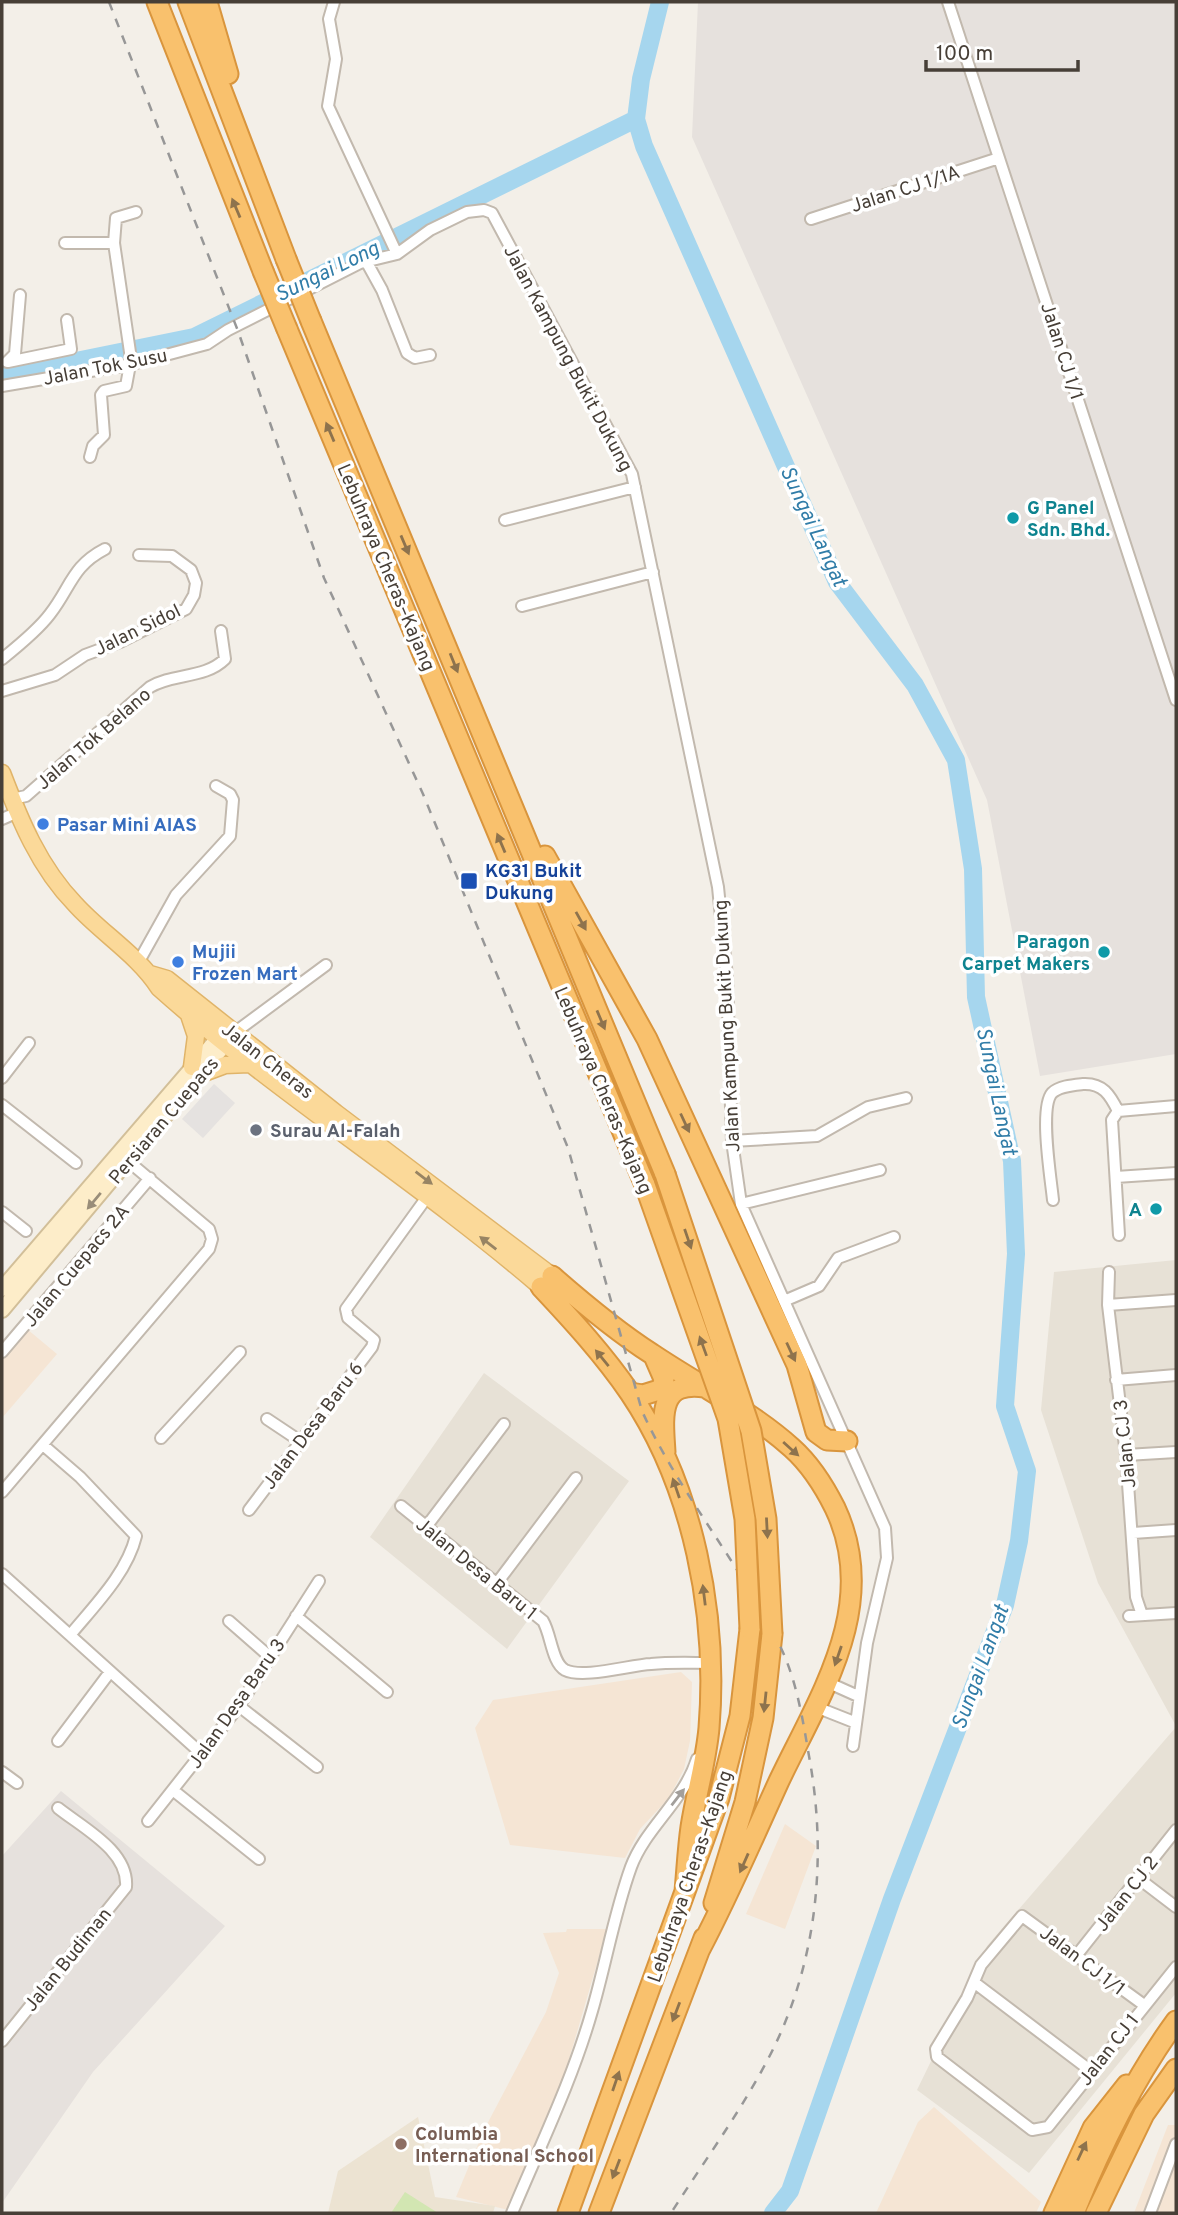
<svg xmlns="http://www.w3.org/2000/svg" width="1178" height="2215" viewBox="0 0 1178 2215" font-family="Overpass,sans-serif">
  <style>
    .residential { fill: #e7e1d6 }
    .commercial { fill: #f5e5d4 }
    .industrial { fill: #e6e1dd }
    .education { fill: #ece3d2 }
    .green { fill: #d2e6b2 }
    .parking { fill: #e5e2e0 }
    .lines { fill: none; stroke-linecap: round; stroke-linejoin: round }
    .river { stroke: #a6d6ee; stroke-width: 18 }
    .street-casing { stroke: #c2b9ae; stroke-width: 14 }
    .secondary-casing { stroke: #d2bf99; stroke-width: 18 }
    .primary-casing { stroke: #e0b469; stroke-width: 19 }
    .highway-casing { stroke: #d9953d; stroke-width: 23 }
    .street { stroke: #fff; stroke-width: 10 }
    .secondary { stroke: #fdedc9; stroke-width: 14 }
    .primary { stroke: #fbd999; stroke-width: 16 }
    .highway { stroke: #f9c16d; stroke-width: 19 }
    .rail { stroke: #979797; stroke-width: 2.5; stroke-dasharray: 9 9; stroke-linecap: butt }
    .highway-bridge-casing { stroke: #d9953d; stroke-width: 23; stroke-linecap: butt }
    .highway-bridge { stroke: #f9c16d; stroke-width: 19 }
    .oneway { fill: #8e734d }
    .oneway2 { fill: #988463 }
    .oneway3 { fill: #998d79 }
    .oneway4 { fill: #a39f9b }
    .culture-dot { fill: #0f9aa8; stroke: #fff; stroke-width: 2.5 }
    .shop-dot { fill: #3f7fe0; stroke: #fff; stroke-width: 2.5 }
    .transit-dot { fill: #1a4fb4; stroke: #fff; stroke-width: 2.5 }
    .worship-dot { fill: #6b7280; stroke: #fff; stroke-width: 2.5 }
    .education-dot { fill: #8d6e63; stroke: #fff; stroke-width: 2.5 }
    .labels { text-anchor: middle; stroke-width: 7; stroke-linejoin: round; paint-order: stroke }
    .street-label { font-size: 19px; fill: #473f37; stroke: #fff }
    .culture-label { font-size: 19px; font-weight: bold; fill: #0d838f; stroke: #fff; text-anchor: end }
    .shop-label { font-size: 19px; font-weight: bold; fill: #366cbe; stroke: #fff; text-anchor: start }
    .transit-label { font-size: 19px; font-weight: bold; fill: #164399; stroke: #fff; text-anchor: start }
    .worship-label { font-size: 19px; font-weight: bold; fill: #5b616d; stroke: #fff; text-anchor: start }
    .education-label { font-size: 19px; font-weight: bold; fill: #785e54; stroke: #fff; text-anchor: start }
    .water-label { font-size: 21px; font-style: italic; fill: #317da8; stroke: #fff }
  </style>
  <rect width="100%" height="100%" fill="#f3efe8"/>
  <path class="residential" d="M1176 1260V1726L1098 1583 1041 1410 1054 1272Z
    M484 1373 629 1481 507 1649 370 1537Z
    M1176 1727V1993L1029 2173 917 2090 987 1946Z"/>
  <path class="commercial" d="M27 1329 57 1354 2 1418V1358Z
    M681 1672 692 1682 690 1741 684 1769 669 1798 640 1829 625 1858 510 1845 475 1728 493 1700Z
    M785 1824 816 1846 785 1929 746 1914Z
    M567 1929H607L559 2094 508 2210 456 2197 484 2130 546 2012 559 1973 543 1933 566 1932Z
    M934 2107 1041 2202 1036 2213H876L918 2122Z
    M1168 2125H1176V2213H1134Z"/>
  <path class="industrial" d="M698 2H1176V1054L1040 1076 987 800 692 137Z
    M61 1791 225 1926 93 2072 2 2203V1856Z"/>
  <path class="education" d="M418 2117 435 2197 495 2206 493 2213H328L338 2171Z"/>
  <path class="green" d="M405 2192 438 2213H391Z"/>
  <path class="parking" d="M214 1084 235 1103 203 1138 182 1119Z"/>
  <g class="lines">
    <path class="river" d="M660 2 641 79 636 119 644 146 837 582 915 685 956 760 973 869 976 997 1012 1161 1016 1254 1005 1406 1027 1471 1019 1541 1005 1605 892 1899 790 2191 773 2213
      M2 376 194 337 636 119"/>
    <g class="street-casing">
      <path id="street" d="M334 2 329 19 336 59 328 106 397 254
        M948 2 1176 700
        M811 219 999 158
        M65 243H114L131 359 126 386 104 391 101 395 104 435 93 446 90 457
        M114 243 116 218 136 212
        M366 261 382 290 407 353 415 358 430 355
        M7 362 15 354 20 295
        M8 362 71 349 67 320
        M2 386 132 364 207 344 228 330 360 263 397 254 430 230 467 212 484 210 492 213 632 474 718 887 727 977 732 1141 741 1204 885 1528 887 1558 867 1643 853 1746
        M505 520 635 487
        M522 606 653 572
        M2 659C17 647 38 630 50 614 71 587 72 566 105 549
        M2 691 55 675 85 655 120 642 186 609 194 595 196 583 191 570 172 556 139 555
        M12 799 26 796 150 687C173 673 205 679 225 659L221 631
        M2 819 18 812
        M138 963 176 895 230 836 233 800 230 794 216 786
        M234 1033 326 965
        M2 1078 29 1043
        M2 1105 76 1163
        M732 1141 817 1136 868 1107 906 1098
        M1116 1177 1176 1173
        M1053 1200C1051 1179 1039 1108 1052 1093 1059 1086 1073 1085 1083 1084 1103 1083 1110 1095 1118 1111
        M741 1204 880 1170
        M2 1212 26 1231
        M1119 1235 1112 1120 1118 1111 1176 1106
        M1109 1272 1108 1305 1126 1455 1136 1597 1142 1615
        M784 1301 819 1286 838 1258 894 1237
        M1108 1305 1176 1300
        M2 1352 150 1178
        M1116 1380 1176 1375
        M267 1419 300 1441
        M161 1438 240 1352
        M43 1445 80 1477 136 1536C127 1573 95 1605 71 1634
        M1126 1455 1176 1452
        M2 1492 209 1249 212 1239 209 1229 128 1161
        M401 1506 543 1621C551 1634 552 1663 565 1670 583 1679 630 1665 651 1664 671 1662 691 1663 711 1663
        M249 1510 372 1347 374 1340 348 1318 346 1309 427 1197
        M426 1527 504 1424
        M1133 1533 1176 1530
        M2 1574 202 1754
        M497 1583 576 1478
        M296 1616 387 1692
        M1129 1616 1176 1613
        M229 1621 270 1657
        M829 1683 858 1696
        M239 1706 317 1767
        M816 1707 854 1722
        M58 1741 110 1672
        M2 1772 17 1783
        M174 1791 259 1859
        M148 1821 239 1706 319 1581
        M1138 1878 1176 1907
        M1076 1956 1176 1830
        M975 1983 1091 2071
        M1144 2005 1022 1916 981 1965 967 1998 936 2049 937 2057 1032 2130 1048 2127 1176 1967
        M2 2041 126 1887C129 1851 83 1828 58 1808
        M512 2213C540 2146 572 2081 592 2011 606 1963 614 1914 631 1867 646 1827 684 1801 697 1759
        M1150 2213 1176 2144"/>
    </g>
    <g class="secondary-casing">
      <path id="secondary" d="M2 1289 218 1038 228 1035
        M2 1310 231 1037"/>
    </g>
    <g class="primary-casing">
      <path id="primary" d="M2 773C20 820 39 867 75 904 101 933 138 955 159 988 280 1096 418 1181 541 1287
        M150 974 167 979 336 1113 552 1276
        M189 1015 196 1036 192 1067
        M201 1074 225 1065 249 1064"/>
    </g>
    <g class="highway-casing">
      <path id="highway" d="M157 2 263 271
        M188 2 286 259
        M207 2 228 74
        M311 321 665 1174
        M287 329 645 1185
        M545 856 647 1039 797 1365 816 1432 827 1440 847 1441
        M552 1276C584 1304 616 1331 652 1354 698 1385 751 1411 792 1448 811 1465 824 1486 835 1508 881 1605 820 1695 779 1781 753 1838 729 1894 700 1949
        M541 1287C572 1320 604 1355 630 1393 694 1488 718 1615 709 1728 706 1762 696 1794 691 1827 688 1848 687 1870 685 1891
        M630 1393 643 1395 662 1389 664 1379 654 1356
        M665 1452C663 1418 657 1380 705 1387
        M714 1903 745 1802 763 1718 772 1634
        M568 2213 719 1798 740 1716 750 1629
        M599 2213 704 1938
        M1054 2213 1093 2128 1127 2085
        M1074 2213C1101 2146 1133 2080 1176 2021
        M1096 2213 1144 2114 1176 2069"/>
    </g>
    <use href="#street" class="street"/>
    <use href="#secondary" class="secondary"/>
    <use href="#primary" class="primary"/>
    <use href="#highway" class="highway"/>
    <path class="rail" d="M109 2 238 331 324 578 423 794 568 1148 642 1411C680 1495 742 1565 781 1648 797 1682 803 1721 809 1756 828 1859 817 1967 767 2061 739 2114 703 2163 671 2213"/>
    <g class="highway-bridge-casing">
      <path id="highway-bridge" d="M286 259 311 321
        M263 271 287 329
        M665 1174 751 1431 766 1519 772 1634
        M645 1185 728 1419 745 1519 750 1629"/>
    </g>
    <use href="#highway-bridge" class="highway-bridge"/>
  </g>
  <defs><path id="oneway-solid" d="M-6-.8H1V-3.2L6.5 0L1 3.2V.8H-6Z" transform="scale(1.75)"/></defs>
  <g class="oneway">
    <use href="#oneway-solid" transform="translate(236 208) rotate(-113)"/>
    <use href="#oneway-solid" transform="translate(330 432) rotate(-113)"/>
    <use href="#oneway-solid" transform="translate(405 545) rotate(67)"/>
    <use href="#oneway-solid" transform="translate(454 663) rotate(68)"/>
    <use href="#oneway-solid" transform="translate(501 843) rotate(-113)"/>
    <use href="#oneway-solid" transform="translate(581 921) rotate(61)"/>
    <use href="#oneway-solid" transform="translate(601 1020) rotate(67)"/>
    <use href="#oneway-solid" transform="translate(685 1123) rotate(65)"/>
    <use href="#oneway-solid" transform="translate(688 1239) rotate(71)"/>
    <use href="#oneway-solid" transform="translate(703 1346) rotate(-110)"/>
    <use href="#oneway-solid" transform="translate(791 1352) rotate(65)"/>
    <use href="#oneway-solid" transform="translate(602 1358) rotate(-129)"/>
    <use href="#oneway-solid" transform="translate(791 1449) rotate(42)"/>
    <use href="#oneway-solid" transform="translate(676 1488) rotate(-109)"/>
    <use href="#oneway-solid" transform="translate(767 1528) rotate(87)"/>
    <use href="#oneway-solid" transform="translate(704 1595) rotate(-97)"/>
    <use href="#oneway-solid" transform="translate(838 1656) rotate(109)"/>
    <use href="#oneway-solid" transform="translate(765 1702) rotate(96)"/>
    <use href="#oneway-solid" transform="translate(744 1863) rotate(114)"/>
    <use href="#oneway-solid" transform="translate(676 2012) rotate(111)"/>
    <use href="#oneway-solid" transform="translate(616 2081) rotate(-71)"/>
    <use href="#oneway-solid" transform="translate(1082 2151) rotate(-65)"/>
    <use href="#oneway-solid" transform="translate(616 2169) rotate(111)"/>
  </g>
  <g class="oneway2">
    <use href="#oneway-solid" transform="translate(424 1178) rotate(37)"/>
    <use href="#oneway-solid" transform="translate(488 1243) rotate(-142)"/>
  </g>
  <use class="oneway3" href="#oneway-solid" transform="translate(94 1201) rotate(130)"/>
  <use class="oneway4" href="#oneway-solid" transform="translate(678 1797) rotate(-52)"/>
  <g class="culture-dot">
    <circle cx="1013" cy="518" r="7"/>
    <circle cx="1104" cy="952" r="7"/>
    <circle cx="1156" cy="1209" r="7"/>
  </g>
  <g class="shop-dot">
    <circle cx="43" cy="824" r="7"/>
    <circle cx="178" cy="962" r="7"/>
  </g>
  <rect class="transit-dot" x="460" y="872" width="18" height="18" rx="3.5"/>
  <circle class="worship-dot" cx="256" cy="1130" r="7"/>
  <circle class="education-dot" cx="401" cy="2144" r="7"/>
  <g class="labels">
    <g class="street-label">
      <text transform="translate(905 188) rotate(-18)" y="7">Jalan CJ 1/1A</text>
      <text transform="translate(1063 351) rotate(72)" y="7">Jalan CJ 1/1</text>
      <text transform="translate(569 358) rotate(62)" y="7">Jalan Kampung Bukit Dukung</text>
      <text transform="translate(105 366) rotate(-11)" y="7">Jalan Tok Susu</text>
      <text transform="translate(387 567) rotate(67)" y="7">Lebuhraya Cheras–Kajang</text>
      <text transform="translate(137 629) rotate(-26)" y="7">Jalan Sidol</text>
      <text transform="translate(93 738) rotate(-41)" y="7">Jalan Tok Belano</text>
      <text transform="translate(726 1026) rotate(-93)" y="7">Jalan Kampung Bukit Dukung</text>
      <text transform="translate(268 1060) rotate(38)" y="7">Jalan Cheras</text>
      <text transform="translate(604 1090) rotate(67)" y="7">Lebuhraya Cheras–Kajang</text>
      <text transform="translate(163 1120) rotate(-50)" y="7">Persiaran Cuepacs</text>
      <text transform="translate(76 1265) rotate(-50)" y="7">Jalan Cuepacs 2A</text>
      <text transform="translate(312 1425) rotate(-53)" y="7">Jalan Desa Baru 6</text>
      <text transform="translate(1124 1444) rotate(-96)" y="7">Jalan CJ 3</text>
      <text transform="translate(477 1568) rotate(39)" y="7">Jalan Desa Baru 1</text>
      <text transform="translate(236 1703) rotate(-55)" y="7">Jalan Desa Baru 3</text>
      <text transform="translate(689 1876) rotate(-71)" y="7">Lebuhraya Cheras–Kajang</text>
      <text transform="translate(1126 1893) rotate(-52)" y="7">Jalan CJ 2</text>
      <text transform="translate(67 1959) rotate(-51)" y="7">Jalan Budiman</text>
      <text transform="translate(1083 1960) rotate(37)" y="7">Jalan CJ 1/1</text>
      <text transform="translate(1108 2049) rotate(-52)" y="7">Jalan CJ 1</text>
    </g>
    <g class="culture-label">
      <text x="1027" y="514" text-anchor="start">G Panel<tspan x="1027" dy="22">Sdn. Bhd.</tspan></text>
      <text x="1090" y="948">Paragon<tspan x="1090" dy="22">Carpet Makers</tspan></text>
      <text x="1142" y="1216">A</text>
    </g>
    <g class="shop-label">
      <text x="57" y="831">Pasar Mini AIAS</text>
      <text x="192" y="958">Mujii<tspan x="192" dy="22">Frozen Mart</tspan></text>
    </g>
    <g class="transit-label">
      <text x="485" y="877">KG31 Bukit<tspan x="485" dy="22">Dukung</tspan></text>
    </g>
    <g class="worship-label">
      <text x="270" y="1137">Surau Al-Falah</text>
    </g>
    <g class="education-label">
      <text x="415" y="2140">Columbia<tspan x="415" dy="22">International School</tspan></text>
    </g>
    <g class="water-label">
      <text transform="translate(327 271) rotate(-26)" y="7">Sungai Long</text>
      <text transform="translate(814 526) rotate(65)" y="7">Sungai Langat</text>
      <text transform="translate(997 1091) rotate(78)" y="7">Sungai Langat</text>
      <text transform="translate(980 1667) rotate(-70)" y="7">Sungai Langat</text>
    </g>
  </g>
  <rect width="1178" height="2215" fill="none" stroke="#473f37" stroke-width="7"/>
  <path d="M926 60v10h152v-10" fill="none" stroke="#473f37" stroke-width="3.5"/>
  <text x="936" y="60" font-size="21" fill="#473f37" stroke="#ffffff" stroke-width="5" paint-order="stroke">100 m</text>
</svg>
